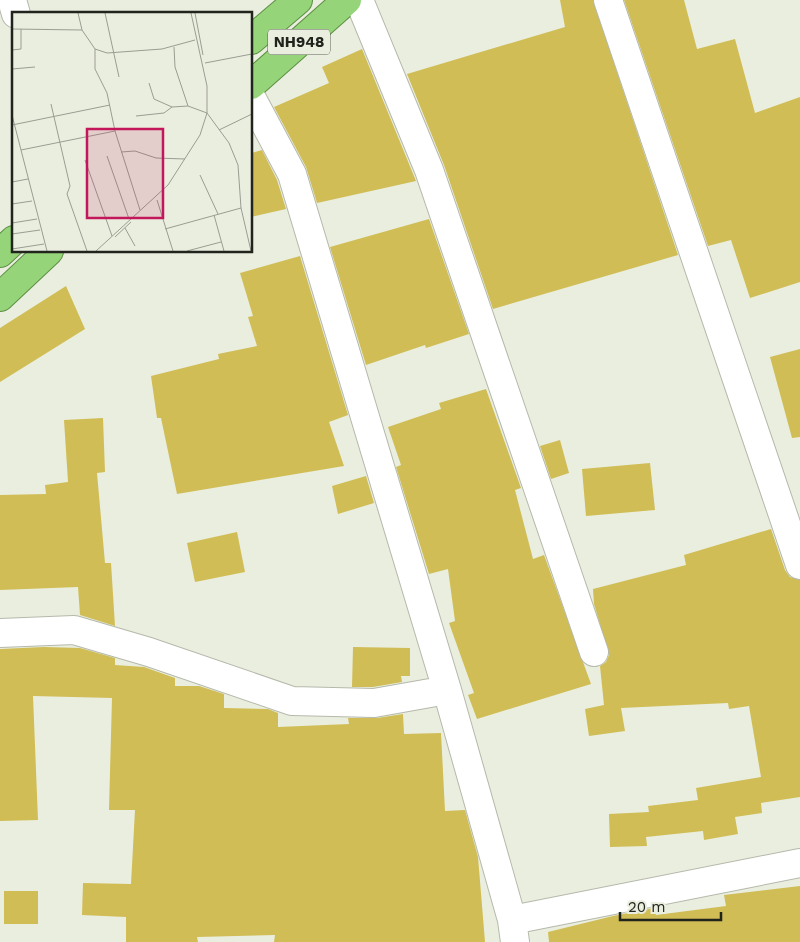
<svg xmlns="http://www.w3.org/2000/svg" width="800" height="942" viewBox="0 0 800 942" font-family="'Work Sans',sans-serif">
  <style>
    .building { fill: #d0bd55 }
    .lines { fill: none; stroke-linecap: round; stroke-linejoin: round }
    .minor-casing { stroke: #b5b9ab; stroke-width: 30 }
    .trunk-casing { stroke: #5c8f43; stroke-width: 30 }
    .minor { stroke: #fff; stroke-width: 28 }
    .trunk { stroke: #96d47a; stroke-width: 28 }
    .labels { text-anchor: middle; stroke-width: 4; stroke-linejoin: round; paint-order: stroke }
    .shield { fill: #eaeedf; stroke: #5d6057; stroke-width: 1 }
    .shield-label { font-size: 15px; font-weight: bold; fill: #21231d }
    .inset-road { fill: none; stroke: #9a9d91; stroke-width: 1 }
    .view { fill: #c2185b; fill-opacity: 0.15; stroke: #c2185b; stroke-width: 2.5 }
    .inset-edge { fill: none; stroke: #21231d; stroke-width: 2.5 }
  </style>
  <rect width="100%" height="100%" fill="#eaeedf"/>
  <path class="building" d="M560 0H593L678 255 493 309 444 165 407 74 565 27Z
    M624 0H684L697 49 735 39 755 113 800 97V282L750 298 731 240 708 246Z
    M362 49 416 181 317 203 306 167 274 107 329 83 322 67Z
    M262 150 277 180 286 209 251 217V153Z
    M429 219 469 334 426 348 425 345 366 365 330 247Z
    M300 256 348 415 329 422 344 466 177 494 161 418H157L151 376 219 359 218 354 257 346 248 317 253 316 240 273Z
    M66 286 85 329 0 382V328Z
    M800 349V437L792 438 770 357Z
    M486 389 521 488 515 490 533 559 544 555 591 684 477 719 468 695 474 693 449 623 455 621 448 569 429 574 396 467 401 465 388 427 441 409 439 403Z
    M103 418 105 472 97 473 105 563H111L115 626 80 615 78 587 0 590V495L46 494 45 485 68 482 64 420Z
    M560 440 569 473 551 479 540 446Z
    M650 463 655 510 586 516 582 469Z
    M366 476 374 503 338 514 332 486Z
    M771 529 785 570 790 577 800 580V797L761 803 762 813 735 817 738 834 704 840 703 831 646 837 647 846 610 847 609 814 649 812 648 806 698 800 696 788 761 777 749 706 729 709 728 703 621 708 625 731 589 736 585 709 604 705 600 666 606 662 609 655 594 604 593 589 686 565 684 555Z
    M237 532 245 572 195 582 187 543Z
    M44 647 80 648 115 658V665L144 667 175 678V686H199L224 694V708L268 709 278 713V727L349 724 348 718H377L403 714 404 734 441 733 445 811 465 810 478 857 485 942H274L275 935 197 937 198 942H126V917L82 915 83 883 131 884 135 810H109L112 698 33 696 38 820 0 821V649Z
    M353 647 410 648V676H401L402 682 373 687H352Z
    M800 886V942H549L548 932 613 916 654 908 656 915 726 906 724 895Z
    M4 891H38V924H4Z"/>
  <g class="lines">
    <g class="minor-casing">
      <path id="minor" d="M12 0 16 14
        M359 0 429 170 594 652
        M608 0 800 565
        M251 97 292 174 447 690 512 920 515 942
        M0 633 74 630 149 652 292 701 374 703 447 690
        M512 920 800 863"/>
    </g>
    <g class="trunk-casing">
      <path id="trunk" d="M251 40 298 0
        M251 85 347 0
        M0 253 14 240
        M0 297 49 251"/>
    </g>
    <use href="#minor" class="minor"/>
    <use href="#trunk" class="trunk"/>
  </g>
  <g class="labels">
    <rect class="shield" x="268" y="29.5" width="62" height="25" rx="4"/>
    <g class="shield-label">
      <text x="299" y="47">NH948</text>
    </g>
  </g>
  <g transform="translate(12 12)">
    <rect width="240" height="240" fill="#eaeedf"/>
    <path class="inset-road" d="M66 1 70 18 83 37 95 41 150 37 183 28M93 1 107 65M183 1 191 43M0 17 70 18M162 35 163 55 176 94 195 101M83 37V57L95 81 103 119 128 198M0 38 9 37V17M193 51 240 42M0 57 23 55M137 71 142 87 160 95 176 94M39 92 58 174 55 182 75 239M195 101 217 131 226 153 229 196 239 239M0 103 35 239M124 104 152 101 160 95M0 113 98 93M207 118 240 102M9 138 103 119M109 140 123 139 144 146 173 147M95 144 117 207M73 148 100 224M188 163 206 202M0 170 16 167M145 188 161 239M0 192 20 189M202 203 212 239M0 211 25 207M113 216 123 234M153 217 229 196M0 222 28 218M103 225 119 210M0 237 32 232M84 239 156 173 188 123 195 101V74L179 1M175 239 209 230"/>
    <path class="view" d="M75 117H151V206H75Z"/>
    <rect width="240" height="240" class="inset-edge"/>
  </g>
  <path d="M620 912v8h101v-8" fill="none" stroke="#21231d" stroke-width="2.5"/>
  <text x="628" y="912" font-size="15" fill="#21231d" stroke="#eaeedf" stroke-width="4" paint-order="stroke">20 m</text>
</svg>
